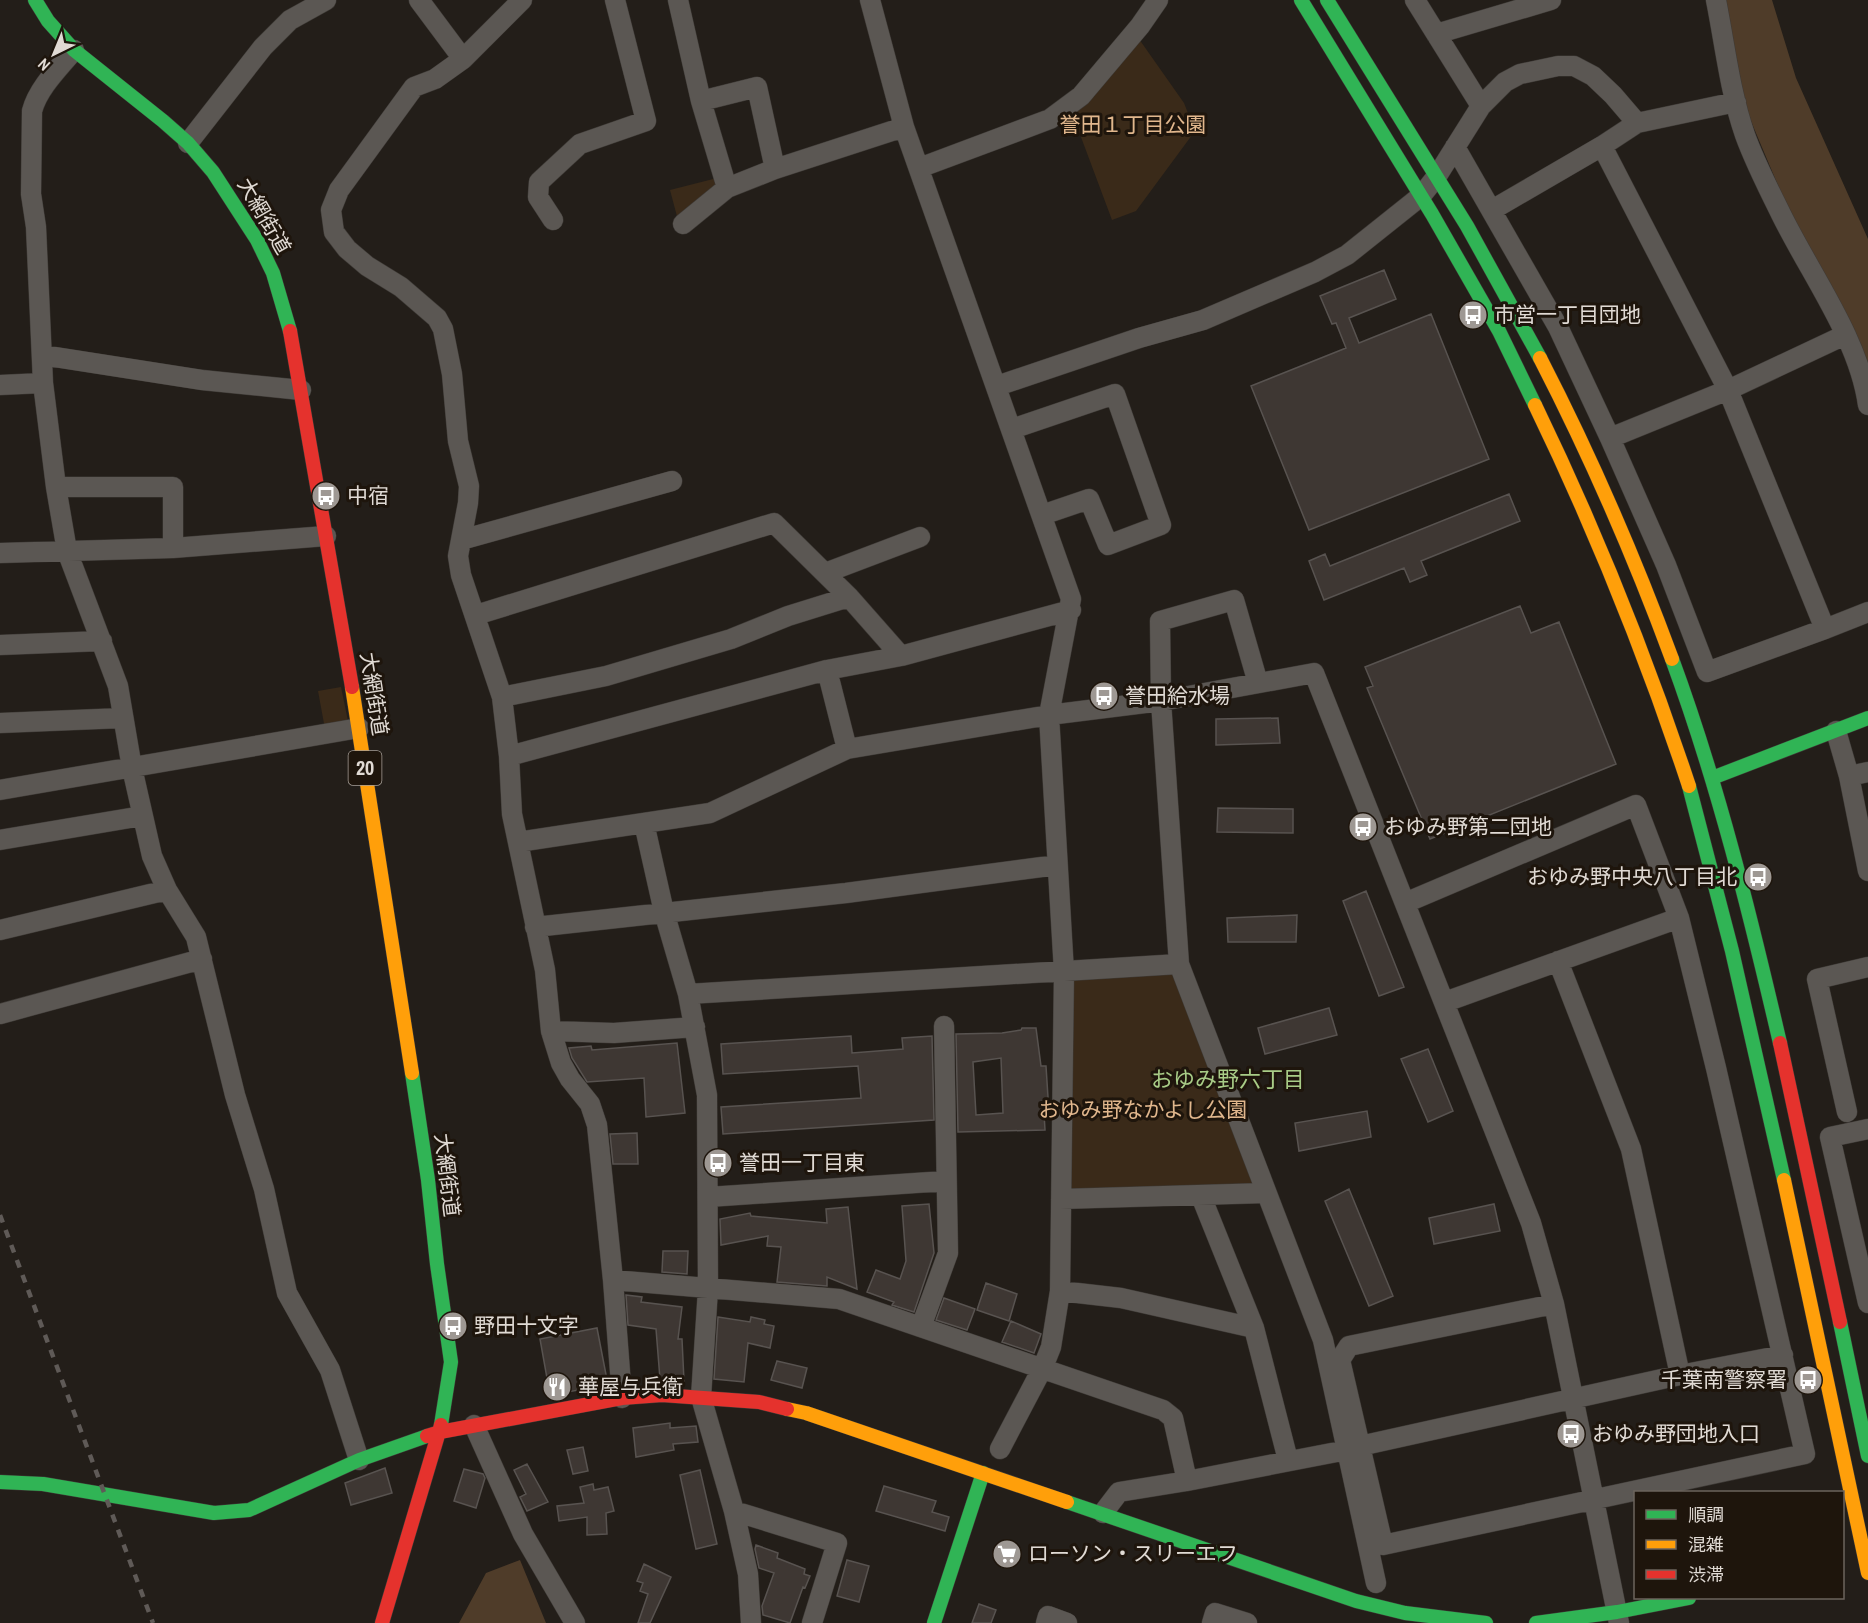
<svg xmlns="http://www.w3.org/2000/svg" width="1868" height="1623" viewBox="0 0 1868 1623" font-family="'Archivo Narrow','Noto Sans JP',sans-serif">
  <style>
    .green { fill: #3a2a19 }
    .forest { fill: #4f3c29 }
    .building { fill: #3e3733; stroke: #585350; stroke-width: 1.5; fill-rule: evenodd }
    .lines { fill: none; stroke-linecap: round; stroke-linejoin: round }
    .street-casing { stroke: #3e3a36; stroke-width: 21 }
    .fast-casing { stroke: #3e3a36; stroke-width: 15 }
    .slow-casing { stroke: #3e3a36; stroke-width: 15 }
    .jam-casing { stroke: #3e3a36; stroke-width: 15 }
    .street { stroke: #5b5753; stroke-width: 20 }
    .fast { stroke: #30b455; stroke-width: 14 }
    .slow { stroke: #ff9f0a; stroke-width: 14 }
    .jam { stroke: #e5322d; stroke-width: 14 }
    .rail { stroke: #5f5a57; stroke-width: 4.5; stroke-dasharray: 8 8; stroke-linecap: butt }
    .labels { text-anchor: middle; stroke-width: 6; stroke-linejoin: round; paint-order: stroke }
    .shield { fill: #1e150c; stroke: #a69f98; stroke-width: 1.5 }
    .shield-label { font-size: 20px; font-weight: bold; fill: #e0dad4 }
    .park-label { font-size: 21px; fill: #e1b78d; stroke: #1e150c }
    .street-label { font-size: 21px; fill: #e0dad4; stroke: #1e150c }
    .poi-label { font-size: 21px; fill: #e0dad4; stroke: #1e150c; text-anchor: start }
    .neighbourhood-label { font-size: 22px; fill: #a8cc87; stroke: #1e150c }
  </style>
  <rect width="100%" height="100%" fill="#231e19"/>
  <path class="green" d="M1139 39 1184 103 1195 131 1136 211 1112 220 1072 113Z
    M721 177 723 185 678 220 670 190Z
    M341 687 348 721 325 729 318 691Z
    M1177 972 1255 1188 1064 1189 1068 981Z"/>
  <path class="forest" d="M1718 0H1772L1796 78 1868 239V379L1806 252 1727 64Z
    M520 1560 546 1623H459L486 1573Z"/>
  <path class="building" d="M1384 270 1396 299 1349 318 1359 343 1431 314 1489 459 1309 530 1251 386 1346 348 1336 323 1332 324 1320 296Z
    M1509 494 1520 521 1421 561 1427 575 1410 582 1404 568 1324 600 1309 561 1325 554 1330 566Z
    M1520 606 1531 633 1559 622 1616 764 1430 839 1367 688 1373 686 1365 667Z
    M1278 718 1280 743 1216 745V719Z
    M1218 808 1293 809V833L1217 832Z
    M1366 891 1404 987 1379 996 1343 901Z
    M1297 915 1296 942H1228L1227 918Z
    M1329 1008 1337 1035 1265 1054 1258 1028Z
    M1022 1028H1036L1041 1066H1046L1049 1113H1044L1045 1130 958 1132 956 1034 1002 1033 1021 1030ZM1001 1058 1003 1113 976 1115 973 1062Z
    M851 1036 852 1053 903 1049 902 1038 932 1036 934 1120 723 1134 721 1107 861 1098 858 1066 723 1074 721 1044Z
    M677 1043 685 1113 646 1117 644 1078 587 1082 572 1058 569 1048 591 1046 592 1050Z
    M1428 1049 1453 1111 1428 1122 1401 1059Z
    M1367 1111 1371 1137 1299 1151 1295 1123Z
    M637 1133 638 1164H613L610 1134Z
    M1349 1189 1393 1296 1369 1306 1325 1201Z
    M929 1204 934 1253 914 1312 892 1305 894 1302 867 1292 876 1270 900 1279 906 1261 902 1206Z
    M1494 1204 1500 1231 1434 1244 1429 1218Z
    M848 1207 857 1289 827 1277V1286L777 1282 781 1247 767 1246 768 1236 721 1245 720 1219 750 1213 751 1216 827 1223 826 1209Z
    M663 1251H688L687 1274 662 1272Z
    M986 1283 1017 1294 1009 1321 977 1310Z
    M626 1295 642 1297 641 1302 682 1307 678 1339H682L684 1381 660 1379 656 1329 628 1325Z
    M944 1298 975 1309 967 1330 936 1320Z
    M718 1317 750 1322 751 1317 765 1320 764 1324 774 1326 770 1348 748 1343 744 1382 714 1379Z
    M1011 1321 1041 1334 1034 1353 1002 1342Z
    M597 1328 608 1385 550 1395 540 1339Z
    M777 1361 807 1368 802 1388 771 1380Z
    M670 1423V1428L696 1426 698 1442 673 1444 674 1450 636 1457 633 1428Z
    M583 1447 588 1471 573 1474 567 1450Z
    M527 1464 548 1502 527 1511 520 1497 526 1494 514 1470Z
    M385 1468 392 1493 351 1505 345 1483Z
    M464 1469 483 1474 485 1478 476 1508 454 1501Z
    M700 1470 717 1544 696 1549 680 1475Z
    M593 1484 594 1490 608 1487 614 1511 606 1513 607 1534 587 1535V1517L559 1521 557 1506 584 1503 580 1487Z
    M884 1486 936 1501 932 1512 949 1517 945 1531 876 1511Z
    M756 1545 778 1553 777 1558 805 1569 804 1574 810 1576 805 1588 803 1587 790 1623 763 1615 762 1606 774 1573 759 1568 755 1549Z
    M847 1560 869 1566 859 1602 837 1596Z
    M644 1564 671 1577 650 1623H638L648 1594 640 1591 643 1583 637 1581Z
    M979 1604 996 1610 991 1623H972Z"/>
  <g class="lines">
    <g class="street-casing">
      <path id="street" d="M419 0 463 59
        M522 0 463 59 435 79 414 87 339 190 331 210 334 232 347 249 367 266 401 287 437 318 443 329 452 374 458 441 469 486 468 503 458 556 461 575 502 697 509 756 512 814 545 970 551 1031 561 1063 570 1079 590 1104 597 1125 613 1280 622 1398
        M678 0 701 101 727 188
        M870 0 904 127 1071 599 1049 715 1064 972 1060 1291 1051 1347 1043 1367 1000 1449
        M1415 0 1481 106
        M1716 0C1725 45 1730 92 1745 135 1754 160 1767 186 1779 210 1808 271 1859 338 1868 405
        M1436 34 1551 0
        M74 50C59 68 38 88 32 111L31 194 36 227 43 383 56 487 67 551 118 686 132 768 152 856 167 890 196 937 235 1095 264 1189 287 1293 330 1370 359 1460
        M701 101 757 87 775 169
        M188 143 263 47 290 20 326 0
        M1602 146 1728 390 1825 629 1868 612
        M1455 147 1558 327 1610 438 1666 565 1707 672 1825 629
        M919 168 1050 119 1081 96 1140 26 1158 0
        M1492 210 1602 146 1637 123 1736 102
        M553 220 538 197 539 182 580 144 646 121 615 0
        M683 224 727 188 775 169 904 127
        M42 355 202 380 301 390
        M0 385 43 383
        M997 386 1139 338 1203 320 1315 272 1347 255 1421 196 1437 176 1481 106 1505 82 1520 74 1558 66H1574L1593 76 1613 95 1637 123
        M1012 429 1115 394 1161 525 1108 545 1089 499 1042 515
        M1610 438 1728 390 1845 335
        M56 487H173V548
        M461 540 672 481
        M0 553 173 548 326 536
        M825 573 920 537
        M476 615 774 523 849 597 901 656
        M0 645 102 641
        M827 670 847 749
        M1258 683 1234 600 1160 621 1161 701 1179 964 1323 1340 1376 1583
        M502 697 606 676 731 639 788 616 849 597
        M0 723 123 718
        M1836 731 1849 776 1868 871
        M509 756 827 670 901 656 1071 610
        M1849 776 1868 772
        M0 790 359 728
        M644 823 664 912 688 994 707 1095 708 1289 701 1397 734 1511 748 1574 751 1623
        M0 840 142 816
        M518 842 710 813 847 749 1049 715 1161 701 1314 673 1531 1223 1554 1304 1619 1623
        M1405 903 1636 805 1679 918 1716 1068 1805 1454 1383 1545 1340 1360 1349 1346 1554 1304
        M535 927 846 893 1057 865
        M0 930 167 890
        M1558 961 1631 1149 1680 1375
        M688 994 1179 964
        M1445 1002 1679 918
        M0 1014 202 959
        M551 1031 614 1033 695 1027
        M1847 1112 1817 979 1868 967
        M1868 1129 1830 1137 1868 1303
        M1201 1196 1254 1328 1288 1460
        M708 1197 945 1181
        M1061 1199 1266 1193
        M613 1280 839 1299 1163 1410 1173 1418 1187 1481 1347 1450
        M1060 1291 1121 1298 1254 1328
        M921 1327 948 1253 944 1026
        M474 1425 523 1534 575 1623
        M1360 1446 1680 1375 1783 1355
        M734 1511 837 1543 812 1623
        M1103 1513 1119 1492 1187 1481
        M1046 1623 1048 1616 1067 1623
        M1212 1623 1215 1613 1247 1623"/>
    </g>
    <g class="fast-casing">
      <path id="fast" d="M35 0 48 21 74 50 163 121 188 143 213 172 257 240 273 273 290 331
        M1301 0 1432 214 1499 331 1535 405
        M1327 0 1467 226 1540 358
        M1672 659C1718 784 1750 914 1780 1043
        M1712 778 1868 718
        M1689 786 1732 951 1784 1180
        M412 1073 428 1180 437 1264 451 1362 441 1425
        M1840 1322 1868 1456
        M0 1482 43 1484 214 1513 249 1510 359 1460 427 1436
        M1067 1502 1356 1601 1405 1613 1486 1623
        M934 1623 983 1473
        M1536 1623 1617 1612 1689 1598"/>
    </g>
    <g class="slow-casing">
      <path id="slow" d="M1540 358C1590 455 1634 556 1672 659
        M1535 405C1595 529 1646 656 1689 786
        M352 687 412 1073
        M1784 1180 1868 1573
        M787 1409 806 1413 1067 1502"/>
    </g>
    <g class="jam-casing">
      <path id="jam" d="M290 331 352 687
        M1780 1043 1840 1322
        M427 1436 440 1432 622 1398 662 1395 759 1402 787 1409
        M382 1623 441 1425"/>
    </g>
    <use href="#street" class="street"/>
    <use href="#fast" class="fast"/>
    <use href="#slow" class="slow"/>
    <use href="#jam" class="jam"/>
    <path class="rail" d="M0 1215 153 1623"/>
  </g>
  <defs>
    <g id="bus-disc" transform="scale(1.5)"><circle r="9.5" fill="#9e9893" stroke="#1e150c"/><path d="M-5-6H5V4H4V6H2V4H-2V6H-4V4H-5ZM-3.5-4V0h7V-4ZM-3.5 1.2v1.5H-2V1.2ZM2 1.2v1.5H3.5V1.2Z" fill="#fff"/></g>
    <g id="restaurant-disc" transform="scale(1.5)"><circle r="9.5" fill="#9e9893" stroke="#1e150c"/><path d="M-5-6h1v4h1v-4h1v4h1v-4h1v5L-1.5 .5V6h-2V.5L-5-1ZM5-6V6H3V1.5H1.5Q1.5-4 5-6Z" fill="#fff"/></g>
    <g id="supermarket-disc" transform="scale(1.5)"><circle r="9.5" fill="#9e9893" stroke="#1e150c"/><path d="M-6-5.5h2.5l.6 2H6L4.5 2H-2.5L-4.4-4H-6ZM-1.5 3.2a1.3 1.3 0 1 0 .1 0ZM3 3.2a1.3 1.3 0 1 0 .1 0Z" fill="#fff"/></g>
  </defs>
  <g fill-rule="evenodd">
    <use href="#bus-disc" x="1473" y="315"/>
    <use href="#bus-disc" x="326" y="496"/>
    <use href="#bus-disc" x="1104" y="696"/>
    <use href="#bus-disc" x="1363" y="827"/>
    <use href="#bus-disc" x="1758" y="877"/>
    <use href="#bus-disc" x="718" y="1163"/>
    <use href="#bus-disc" x="453" y="1326"/>
    <use href="#bus-disc" x="1808" y="1380"/>
    <use href="#restaurant-disc" x="557" y="1387"/>
    <use href="#bus-disc" x="1571" y="1434"/>
    <use href="#supermarket-disc" x="1007" y="1554"/>
  </g>
  <g class="labels">
    <rect class="shield" x="348.5" y="751" width="33" height="34" rx="4.5"/>
    <g class="shield-label">
      <text x="365" y="775">20</text>
    </g>
    <g class="park-label">
      <text x="1133" y="132">誉田１丁目公園</text>
      <text x="1143" y="1117">おゆみ野なかよし公園</text>
    </g>
    <g class="street-label">
      <text transform="translate(264 216) rotate(60)" y="7">大網街道</text>
      <text transform="translate(374 694) rotate(81)" y="7">大網街道</text>
      <text transform="translate(447 1175) rotate(83)" y="7">大網街道</text>
    </g>
    <g class="poi-label">
      <text x="1494" y="322">市営一丁目団地</text>
      <text x="347" y="503">中宿</text>
      <text x="1125" y="703">誉田給水場</text>
      <text x="1384" y="834">おゆみ野第二団地</text>
      <text x="1737" y="884" text-anchor="end">おゆみ野中央八丁目北</text>
      <text x="739" y="1170">誉田一丁目東</text>
      <text x="474" y="1333">野田十文字</text>
      <text x="1787" y="1387" text-anchor="end">千葉南警察署</text>
      <text x="578" y="1394">華屋与兵衛</text>
      <text x="1592" y="1441">おゆみ野団地入口</text>
      <text x="1028" y="1561">ローソン・スリーエフ</text>
    </g>
    <g class="neighbourhood-label">
      <text x="1228" y="1087">おゆみ野六丁目</text>
    </g>
  </g>
  <rect x="1634" y="1491" width="210" height="108" fill="#1e150c" stroke="#6c645c" stroke-width="1.5"/>
  <rect x="1646" y="1510" width="30" height="9" fill="#30b455" stroke="#6c645c" stroke-width="1.5"/>
  <text x="1688" y="1521" font-size="18" fill="#e0dad4">順調</text>
  <rect x="1646" y="1540" width="30" height="9" fill="#ff9f0a" stroke="#6c645c" stroke-width="1.5"/>
  <text x="1688" y="1551" font-size="18" fill="#e0dad4">混雑</text>
  <rect x="1646" y="1570" width="30" height="9" fill="#e5322d" stroke="#6c645c" stroke-width="1.5"/>
  <text x="1688" y="1581" font-size="18" fill="#e0dad4">渋滞</text>
  <g transform="translate(54 54) rotate(223)" stroke="#1e150c" stroke-width="4.5" paint-order="stroke">
  <path d="M0-4.5L10 22L0 15L-10 22Z" fill="#e0dad4"/>
  <text y="-9" font-size="16" font-weight="bold" text-anchor="middle" fill="#e0dad4">N</text>
  </g>
</svg>
